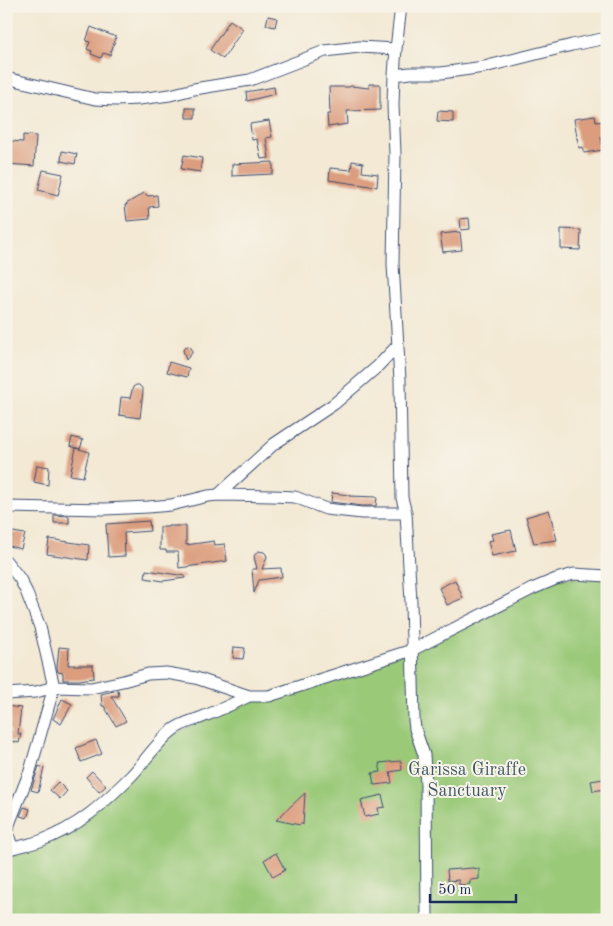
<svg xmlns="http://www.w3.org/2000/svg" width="613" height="926" viewBox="0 0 613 926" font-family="'Old Standard TT',serif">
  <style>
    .green { fill: #9ac978; stroke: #5a7c6b }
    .building { fill: #dc9d7e }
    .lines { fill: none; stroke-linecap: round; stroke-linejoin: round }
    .minor-casing { stroke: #3b4b70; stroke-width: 13 }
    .minor { stroke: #fff; stroke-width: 11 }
    .labels { text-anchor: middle; stroke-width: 4; stroke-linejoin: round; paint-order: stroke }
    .park-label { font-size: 18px; fill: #3b5664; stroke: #f7f3e8 }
  </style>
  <rect width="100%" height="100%" fill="#f7f3e8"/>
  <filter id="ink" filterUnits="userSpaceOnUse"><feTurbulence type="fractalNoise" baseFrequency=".02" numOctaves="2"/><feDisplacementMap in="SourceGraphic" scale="10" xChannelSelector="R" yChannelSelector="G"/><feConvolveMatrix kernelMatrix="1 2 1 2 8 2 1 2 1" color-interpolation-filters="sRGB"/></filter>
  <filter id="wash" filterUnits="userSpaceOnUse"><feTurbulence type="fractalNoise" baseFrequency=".0096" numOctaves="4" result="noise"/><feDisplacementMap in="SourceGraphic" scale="20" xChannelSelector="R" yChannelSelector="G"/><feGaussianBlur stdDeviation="1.12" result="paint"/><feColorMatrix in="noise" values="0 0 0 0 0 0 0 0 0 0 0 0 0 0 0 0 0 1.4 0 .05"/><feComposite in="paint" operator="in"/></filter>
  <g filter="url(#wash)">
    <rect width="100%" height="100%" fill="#f3e9d4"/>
    <path class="green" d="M607 576V920H6V850L77 823 161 741 227 707 412 650 556 579Z"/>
    <g id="blocks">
      <path class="building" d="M268 16 277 18 275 27 266 25Z
        M230 20 243 29 223 59 210 50Z
        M91 27 116 37 110 55 103 53 101 58 91 54 92 51 87 49 90 42 86 41Z
        M369 84H380V110L347 111 348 124 328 127 327 114H330L329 87H349L351 86 369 88Z
        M274 87 275 94 247 101 246 92Z
        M186 108H195V118H186Z
        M438 111 453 112V122L437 121Z
        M595 116 596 122 604 121 607 136 601 137 603 150 584 153 583 147 579 148 574 119Z
        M269 121 272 137 266 138 269 158 261 159 257 139 252 140 250 124Z
        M23 135 36 136 34 166 6 164V151H9L10 141 23 142Z
        M62 151 77 154 75 164 61 161Z
        M184 155 202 158 200 172 181 169Z
        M352 161 363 163 362 172 378 174 377 187 329 180 330 168 351 170Z
        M273 162V174L232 176V164Z
        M43 170 63 174 58 195 38 190Z
        M144 193 148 196 157 195 158 206 149 207 150 219 127 221 125 205H127L126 204Z
        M469 218 470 229 461 230 460 219Z
        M561 229 581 230 580 250 561 249Z
        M460 232 462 250 443 252 440 234Z
        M189 346 192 349V353L186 360 183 350 185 347Z
        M169 362 189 368 187 377 167 372Z
        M136 385H139L141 387 143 391 140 418 119 415 121 397 130 398 133 387Z
        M72 437 83 440 80 449 70 446Z
        M76 448 89 452 83 477 70 475Z
        M37 465 49 467 48 485 34 482Z
        M332 493 349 495V496L377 497 376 506H362L331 502Z
        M549 510 557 540 534 543 526 517Z
        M54 515 69 516V523H54Z
        M149 521 150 531 124 533 125 556 108 557 106 524Z
        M168 526H186V545L214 541 215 545 225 544 227 561 179 568 178 552H166V550H160V527H169Z
        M511 530 516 551 492 556 488 541 493 540 491 534Z
        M13 532 25 534 21 549 9 546Z
        M49 539 89 545 88 560 47 554Z
        M258 551 264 552 266 554 267 557 262 569 281 568 282 577 259 580 254 593 252 569H257L254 556Z
        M146 570 185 576V578L163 581 145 578Z
        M455 580 463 598 447 605 439 588Z
        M59 647 69 648 68 665H93L94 678 79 680H63V673L58 672 57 667Z
        M234 647 245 648 243 659 233 658Z
        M118 690 119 696H111L126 721 116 726 104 706H102L101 694Z
        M62 699 72 704 61 724 53 719Z
        M6 706 21 708 18 734H21L19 743 8 740 11 731 6 730Z
        M96 740 102 754 81 762 76 748Z
        M401 761 402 770 390 772 392 783 374 785 372 773 381 772 379 763Z
        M39 766 44 768 38 792 31 790Z
        M92 771 106 786 99 792 86 777Z
        M603 779 605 789 593 791 591 781Z
        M58 782 67 791 60 799 50 790Z
        M305 793 303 825 301 823 300 825 276 820Z
        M382 795 385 807 378 808 379 814 365 817 361 800Z
        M24 807 30 809 27 818 20 816Z
        M276 853 285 870 273 877 264 860Z
        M473 868 479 869V879L470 880V884L459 885V880L448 881 447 870Z"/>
    </g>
  </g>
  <g filter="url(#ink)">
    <use href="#blocks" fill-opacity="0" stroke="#3b4b70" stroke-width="1"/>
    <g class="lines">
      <g class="minor-casing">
        <path id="minor" d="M401 6 396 49 394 75 393 105 395 154 393 264 400 380 402 498 406 513 411 602 414 720 415 729 424 755 426 784 427 920
          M394 75 410 73H441L484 67 572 45 607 38
          M6 78 95 99 116 100 139 99 170 95 194 89 250 80 325 51 359 47 396 49
          M218 495 272 496 295 497 326 509 362 513H406
          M6 507 105 509 148 507 171 505 208 496 218 495 274 444 334 404 377 367 398 345
          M6 561 20 579 26 591 40 627 54 687 30 771 9 824C7 833 9 839 13 848
          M6 694 36 692 54 687 91 688 123 681 148 674 166 673 196 678 249 696H269L412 650 532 589 556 579 574 574 607 576
          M7 850C18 846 29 845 40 841 79 827 103 804 132 775 146 760 157 742 173 730 180 724 191 721 200 718 217 711 233 704 249 696"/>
      </g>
      <use href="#minor" class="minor"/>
    </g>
  </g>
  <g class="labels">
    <g class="park-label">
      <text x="467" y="775">Garissa Giraffe<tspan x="467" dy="21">Sanctuary</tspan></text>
    </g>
  </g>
  <rect width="613" height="926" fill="none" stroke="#f7f3e8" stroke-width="25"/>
  <path d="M430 894v8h86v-8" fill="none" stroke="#1b2f5e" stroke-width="2.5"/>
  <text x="438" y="894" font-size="15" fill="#1b2f5e" stroke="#f7f3e8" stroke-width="4" paint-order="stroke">50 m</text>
</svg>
